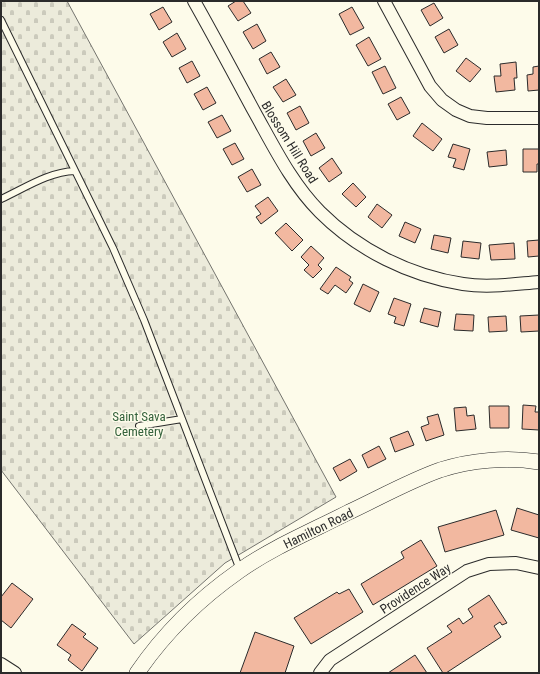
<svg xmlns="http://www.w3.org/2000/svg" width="540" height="674" viewBox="0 0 540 674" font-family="'Roboto Condensed',sans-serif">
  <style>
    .cemetery { fill: url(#cemetery-stones); stroke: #74746e }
    .building { fill: #f2b8a0; stroke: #2b2b2b }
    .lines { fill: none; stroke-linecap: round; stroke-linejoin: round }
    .service-casing { stroke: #2b2b2b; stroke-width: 8 }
    .minor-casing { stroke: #2b2b2b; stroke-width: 14 }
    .tertiary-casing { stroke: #2b2b2b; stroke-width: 16 }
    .service { stroke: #fdfbea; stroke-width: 6 }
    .minor { stroke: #fdfbea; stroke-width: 12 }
    .tertiary { stroke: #fdfbea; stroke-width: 15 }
    .labels { text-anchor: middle; stroke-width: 3; stroke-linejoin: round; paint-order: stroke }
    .street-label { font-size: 13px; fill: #2b2b2b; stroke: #fdfbea }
    .park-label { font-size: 13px; fill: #34623c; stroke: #fdfbea }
  </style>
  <defs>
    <pattern id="cemetery-stones" width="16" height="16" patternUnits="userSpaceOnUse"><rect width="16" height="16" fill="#ecebdb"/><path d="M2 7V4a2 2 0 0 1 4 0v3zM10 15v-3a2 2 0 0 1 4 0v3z" fill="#cbcabc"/></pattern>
  </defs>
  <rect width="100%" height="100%" fill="#fdfbea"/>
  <path class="cemetery" d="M1 1H67L336 497 225 563 134 644 1 470Z"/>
  <path class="building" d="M236 1H243L251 13 238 21 228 6Z
    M434 3 443 18 430 26 421 10Z
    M163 7 172 22 159 30 150 14Z
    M352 7 364 28 350 35 339 14Z
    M257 24 266 41 253 49 243 32Z
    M449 29 458 45 444 53 435 37Z
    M177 33 186 49 172 57 163 42Z
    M369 37 381 59 368 66 356 45Z
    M271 52 280 67 267 74 259 59Z
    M466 58 481 69 470 82 456 71Z
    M192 61 200 76 187 83 179 68Z
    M516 62 517 78H514L515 90 496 92 494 76H501L500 64Z
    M385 66 396 88 383 94 372 72Z
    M539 66V90L528 91 527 75 533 74V67Z
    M286 79 296 95 283 102 273 87Z
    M207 87 216 103 203 110 194 94Z
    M401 97 410 113 397 120 388 104Z
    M300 106 309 123 296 130 287 113Z
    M222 115 231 131 217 138 208 122Z
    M422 123 442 139 433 151 413 136Z
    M316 133 325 148 311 156 303 141Z
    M235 143 244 159 232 165 223 149Z
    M453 144 470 149 464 170 453 167 456 159 448 157Z
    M523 149H539V164H537V172H523Z
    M506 150 507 165 489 167 487 152Z
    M332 158 342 173 329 182 319 168Z
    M252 169 261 185 247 192 238 177Z
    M353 183 366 197 356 207 342 194Z
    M268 197 278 211 261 224 256 217 261 214 255 206Z
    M377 204 392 215 382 228 368 217Z
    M405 222 421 229 415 243 399 236Z
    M286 223 303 240 292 251 275 233Z
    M434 235 451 238 448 253 431 249Z
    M539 240V256L528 257 527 241Z
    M463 241 481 243 479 259 461 257Z
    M514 243 515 259 491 260 489 245Z
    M311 246 324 258 318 265 322 269 313 278 304 270 309 265 301 257Z
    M336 267 351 277 349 280 353 283 346 293 335 285 328 294 320 289Z
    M363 284 379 292 370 312 354 304Z
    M394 298 411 304 404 326 394 323 396 317 388 314Z
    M424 308 441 312 438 327 420 322Z
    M456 314 474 315 473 331 454 330Z
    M539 315V331L521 332 520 316Z
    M506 316 507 331 489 332 488 317Z
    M523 405 536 406 535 412H539V430L522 429Z
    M489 406H509V428H490Z
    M466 407 467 416 474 415 476 429 456 431 454 408Z
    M438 414 444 435 426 441 421 427 429 424 427 417Z
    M408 431 414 445 395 452 390 438Z
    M379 446 386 459 368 468 362 455Z
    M350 459 357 471 340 481 333 468Z
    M517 508 539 515V538L511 530Z
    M496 510 504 535 445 552 438 527Z
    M421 540 437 566 373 605 361 584 404 558 401 552Z
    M12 583 33 599 11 628 1 620V597Z
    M349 589 363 612 311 644 294 618 337 592 339 594Z
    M489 595 507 623 502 625 500 622 494 626 501 637 446 673H443L427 648 452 632 447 626 459 618 463 624 473 617 468 609Z
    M72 624 86 634 83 637 98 648 82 671 68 660 71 655 57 645Z
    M255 632 294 646 285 673H240Z
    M415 655 427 673H388Z"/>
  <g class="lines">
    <g class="service-casing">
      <path id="service" d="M1 20 113 248 144 320 240 570
        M1 199C25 188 48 172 75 171
        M139 426 182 419"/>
    </g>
    <g class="minor-casing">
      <path id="minor" d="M194 1C215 38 235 76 255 113 274 147 292 184 320 212 358 250 410 276 463 284 488 288 514 284 539 282
        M384 1 430 86 442 100 456 110 470 116 487 118H539
        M1 664 15 673
        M320 673 330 660 467 571 489 564 516 563 539 568"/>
    </g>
    <g class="tertiary-casing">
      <path id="tertiary" d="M137 673C165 632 199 599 239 571 273 547 312 531 349 512 379 498 409 481 440 470 471 460 507 457 539 462"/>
    </g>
    <use href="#service" class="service"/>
    <use href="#minor" class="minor"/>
    <use href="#tertiary" class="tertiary"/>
  </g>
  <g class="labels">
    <g class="street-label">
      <text transform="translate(290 142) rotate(58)" y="5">Blossom Hill Road</text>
      <text transform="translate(318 528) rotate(-26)" y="5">Hamilton Road</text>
      <text transform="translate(415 588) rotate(-33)" y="5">Providence Way</text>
    </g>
    <g class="park-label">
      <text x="139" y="421">Saint Sava<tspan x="139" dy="15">Cemetery</tspan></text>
    </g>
  </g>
  <rect width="540" height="674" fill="none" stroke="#2b2b2b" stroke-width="4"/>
</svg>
